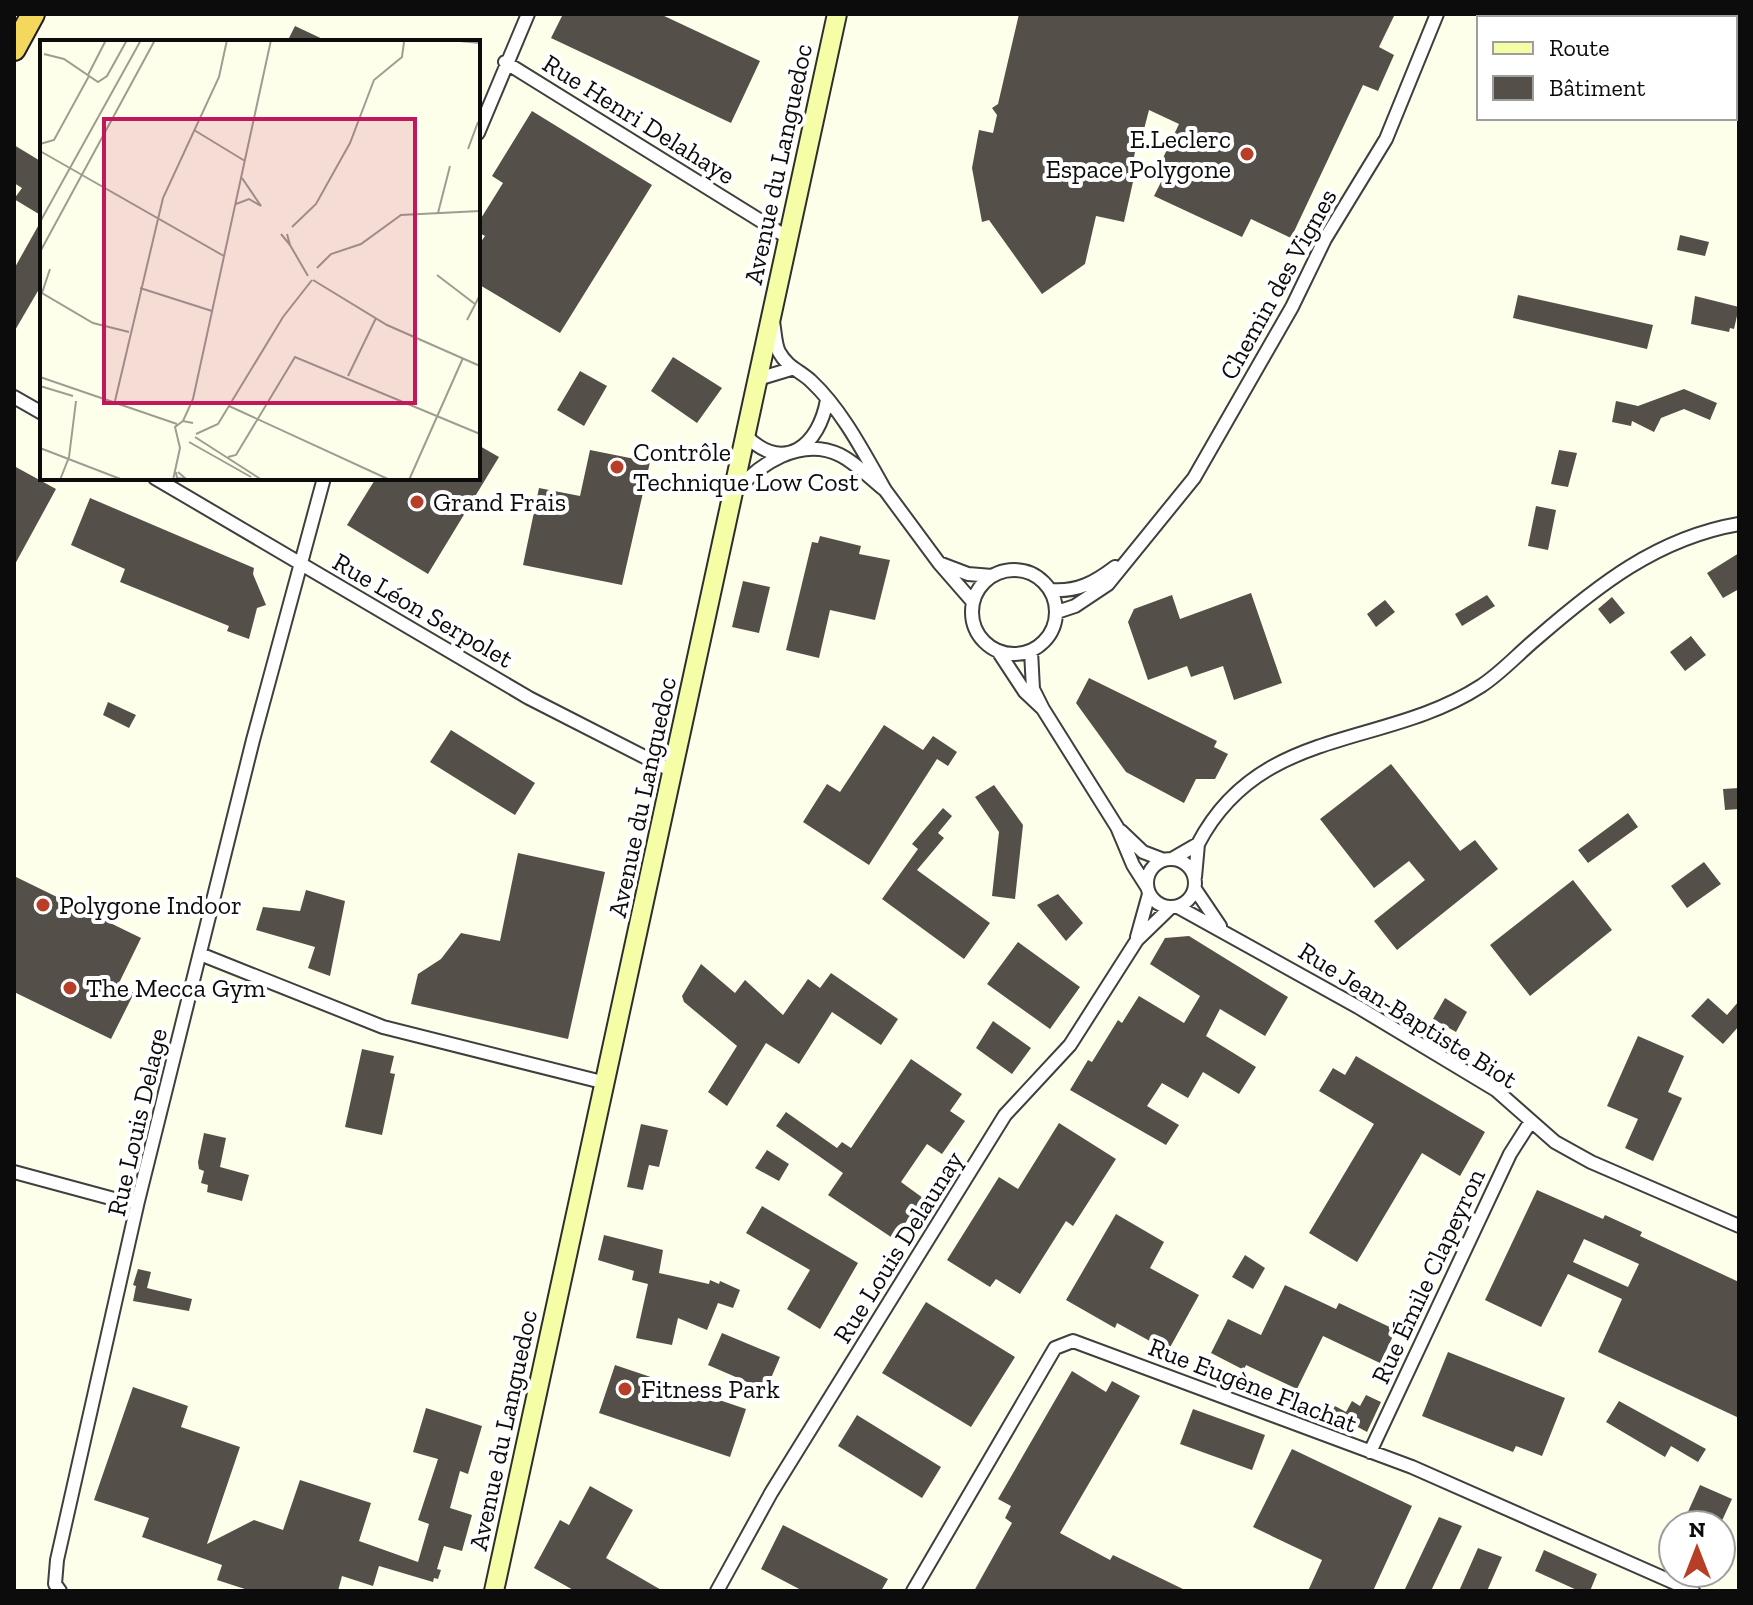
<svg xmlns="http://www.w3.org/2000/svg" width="1753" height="1605" viewBox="0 0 1753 1605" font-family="'Zilla Slab',serif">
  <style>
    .building { fill: #545049; fill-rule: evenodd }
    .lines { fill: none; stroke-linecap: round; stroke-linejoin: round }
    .minor-casing { stroke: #3f3f3f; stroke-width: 16 }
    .secondary-casing { stroke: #2e2e2e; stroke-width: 22 }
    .trunk-casing { stroke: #1d1d1d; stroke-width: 26 }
    .minor { stroke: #fff; stroke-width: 12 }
    .secondary { stroke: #f5fea7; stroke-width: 18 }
    .trunk { stroke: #f4d75d; stroke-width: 22 }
    .poi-dot { fill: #b93e27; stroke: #fff; stroke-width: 3 }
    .labels { text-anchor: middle; stroke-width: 8; stroke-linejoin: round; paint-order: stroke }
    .street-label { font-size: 26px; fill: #0c0c0c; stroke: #fff }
    .poi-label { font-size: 26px; fill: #0c0c0c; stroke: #fff; text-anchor: start }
    .inset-road { fill: none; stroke: #9d9e92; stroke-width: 2 }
    .view { fill: #c2185b; fill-opacity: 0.15; stroke: #c2185b; stroke-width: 4 }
    .inset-edge { fill: none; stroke: #0c0c0c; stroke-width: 4 }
  </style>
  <rect width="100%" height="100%" fill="#feffeb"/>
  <path class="building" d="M563 14H660L760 61 731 123 551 38Z
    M1019 14H1395L1379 47 1394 55 1378 91 1363 85 1291 238 1251 219 1242 237 1154 196 1163 178 1155 175 1179 124 1149 110 1143 133 1139 132 1133 162 1137 164 1124 222 1096 216 1085 264 1042 294 989 220 982 222 972 168 979 130 993 133 997 115 992 108 998 104Z
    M295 26 329 42H287Z
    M532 111 652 185 560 333 478 284V246L485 236 478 232V223L503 183 492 176Z
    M14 145 42 162V216L14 199 22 188 14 183Z
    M42 219V284L14 332V269Z
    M1680 235 1709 242 1705 256 1677 250Z
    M1518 295 1653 325 1647 349 1513 318Z
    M1695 296 1739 307 1734 329 1730 328 1729 332 1691 324Z
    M673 357 722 388 697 423 651 391Z
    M580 371 607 386 584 426 557 410Z
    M1684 389 1717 403 1710 420 1684 409 1661 418 1654 432 1632 421 1631 426 1612 422 1616 401 1638 406Z
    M478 445 499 457 428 574 347 525 376 478H478Z
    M590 450 650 462 622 585 523 565 539 488 580 496Z
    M1559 450 1577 453 1568 487 1551 484Z
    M14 466 56 489 14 566Z
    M90 498 254 568 253 574 266 605 257 608 249 639 227 631 229 626 120 582 125 569 71 545Z
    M1536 506 1556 510 1548 550 1528 546Z
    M820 536 861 546 859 554 890 560 875 620 830 610 819 658 786 650 812 542 818 543Z
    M1739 553V589L1723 598 1707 573Z
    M743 581 770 587 759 633 732 627Z
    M1251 593 1282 683 1234 700 1223 666 1191 677 1187 666 1148 680 1128 622 1134 609 1172 595 1180 619Z
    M1487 595 1495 606 1462 626 1455 614Z
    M1612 597 1625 613 1610 624 1598 609Z
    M1385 600 1395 612 1376 627 1367 614Z
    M1691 636 1706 655 1685 671 1670 652Z
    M1089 678 1217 741 1214 747 1228 754 1215 779H1196L1184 803 1126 772 1076 703Z
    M108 702 136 715 129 728 103 715Z
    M884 725 923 750 933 736 957 752 948 766 937 759 869 865 803 822 827 784 840 792Z
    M451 730 535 783 515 815 430 762Z
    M1391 764 1460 851 1475 840 1498 869 1397 950 1374 921 1425 880 1409 861 1374 888 1320 819Z
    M994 785 1023 825 1015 899 992 896 999 832 975 797Z
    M1739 788V809L1725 810 1723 789Z
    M943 808 952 816 938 833 944 838 917 870 990 923 964 959 882 899 918 849 912 844Z
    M1628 813 1638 827 1588 863 1578 850Z
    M518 853 605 872 568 1039 411 1004 418 974 441 959 461 933 500 941Z
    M1704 862 1721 884 1687 908 1671 886Z
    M14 876 141 938 118 985 134 993 111 1039 14 992Z
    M1573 880 1612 930 1530 996 1490 945Z
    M306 890 345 901 330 976 308 968 315 947 256 930 263 907 300 911Z
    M1058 894 1083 923 1066 941 1037 905Z
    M1189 936 1288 997 1265 1036 1220 1009 1206 1036 1256 1067 1239 1094 1203 1072 1188 1098 1162 1083 1147 1106 1179 1125 1166 1145 1070 1090 1088 1060 1092 1062 1118 1020 1122 1023 1139 996 1184 1023 1200 996 1150 964 1165 938Z
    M1018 942 1080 987 1050 1029 987 984Z
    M701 964 735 993 745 980 783 1015 808 979 820 988 831 973 898 1019 881 1045 832 1012 799 1064 766 1043 727 1106 708 1092 737 1046 684 1002 682 996Z
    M1445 998 1467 1012 1456 1032 1433 1019Z
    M1708 998 1727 1015 1739 1001V1026L1723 1044 1691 1016Z
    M993 1021 1031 1048 1012 1074 976 1048Z
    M1638 1036 1684 1056 1668 1092 1682 1098 1653 1161 1625 1148 1638 1119 1607 1106Z
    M362 1049 394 1056 390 1073 395 1074 382 1135 345 1127Z
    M1356 1056 1485 1132 1460 1176 1422 1153 1357 1262 1309 1233 1374 1124 1319 1091 1333 1068 1345 1075Z
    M911 1059 962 1094 950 1111 965 1121 942 1154 927 1144 901 1182 923 1198 894 1239 828 1195 843 1173 776 1126 786 1112 837 1148 842 1142 851 1148Z
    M1059 1123 1116 1159 1073 1226 1066 1221 1020 1294 996 1279 990 1287 947 1260 999 1177 1018 1189Z
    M641 1124 668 1130 659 1167 649 1165 643 1190 627 1187Z
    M204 1133 226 1138 220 1167 249 1175 242 1201 207 1192 208 1185 201 1183 204 1171 199 1169 198 1162Z
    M767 1150 789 1164 779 1181 755 1168Z
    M1537 1190 1603 1219 1605 1215 1642 1232 1640 1236 1739 1282V1418L1598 1352 1622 1299 1568 1274 1541 1327 1485 1300ZM1584 1239 1639 1264 1628 1287 1573 1262Z
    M762 1206 858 1263 820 1329 787 1309 810 1270 746 1233Z
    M1116 1214 1164 1242 1150 1268 1199 1295 1168 1351 1117 1323 1115 1328 1066 1300Z
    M604 1235 663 1250 659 1273 709 1284 710 1280 719 1284 720 1281 740 1290 733 1308 718 1303 707 1330 678 1318 672 1345 636 1338 648 1284 632 1280 634 1271 598 1260Z
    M1245 1255 1265 1268 1253 1289 1232 1277Z
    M138 1269 151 1272 147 1288 192 1299 189 1311 133 1301 136 1286 139 1287 133 1285Z
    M1285 1285 1336 1309 1339 1303 1396 1330 1380 1363 1323 1336 1297 1389 1246 1365 1244 1370 1211 1353 1228 1319 1261 1335Z
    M926 1302 1015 1357 971 1427 882 1373Z
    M722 1333 780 1357 766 1390 708 1365Z
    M1448 1352 1565 1398 1542 1456 1516 1446 1513 1452 1422 1416Z
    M615 1365 746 1409 730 1457 599 1413Z
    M1072 1371 1106 1392 1112 1381 1140 1396 1060 1533 1110 1560 1113 1555 1187 1591H974L1012 1523 1005 1518 1011 1506 998 1499Z
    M133 1387 188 1406 181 1427 240 1447 207 1544 254 1520 283 1530 300 1480 371 1503 359 1541 418 1562 429 1524 418 1520 438 1459 413 1452 426 1408 482 1426 468 1474 460 1471 450 1508 472 1515 462 1551 444 1546 437 1569 441 1570 438 1579 434 1578 433 1582 379 1566 373 1586 342 1576 338 1591H251L217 1580 222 1565 142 1537 149 1518 94 1500Z
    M1366 1395 1381 1402 1367 1432 1354 1425 1352 1429 1329 1417 1335 1406 1346 1412 1352 1401 1360 1406Z
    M1619 1401 1706 1449 1698 1462 1671 1446 1665 1457 1606 1422Z
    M1193 1409 1265 1435 1252 1470 1180 1444Z
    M857 1415 941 1467 922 1498 838 1446Z
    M1292 1449 1412 1506 1373 1591H1308L1322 1560 1253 1527Z
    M1700 1485 1732 1499 1720 1525H1682Z
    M590 1486 633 1510 606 1558 663 1591H575L534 1568 560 1520 569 1525Z
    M1439 1517 1462 1526 1431 1591H1404Z
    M783 1525 888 1579 881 1591H803L761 1569Z
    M1478 1548 1502 1557 1487 1591H1459Z
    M1544 1550 1597 1574 1590 1591H1579L1535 1571Z"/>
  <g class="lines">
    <g class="minor-casing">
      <path id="minor" d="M505 62 790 239
        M478 133 528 14
        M758 379 791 369
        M14 397 42 413
        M746 436C785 474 819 445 827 400
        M155 478 529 698 674 772
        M885 490 939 563
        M735 493C758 464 801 436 840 455 856 463 871 479 885 490 864 453 842 410 811 381 799 370 788 368 779 352 775 344 775 332 773 322
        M972 612a42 42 0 1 1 84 0a42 42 0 1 1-84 0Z
        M1051 590C1077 592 1094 583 1115 567
        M973 602 939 563 968 574 992 576
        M1057 612 1075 606 1108 584 1194 478 1292 307 1325 239 1386 139 1437 14
        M998 651 1025 692 1043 709 1033 689 1031 651
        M1043 709 1117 827 1133 865 1147 887
        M1121 831 1143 852 1164 860
        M1198 844C1260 725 1384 749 1481 686 1501 673 1518 654 1536 639 1597 586 1657 538 1739 524
        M1147 883a24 24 0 1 1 48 0a24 24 0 1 1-48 0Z
        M1172 859 1198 844 1195 877
        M1195 889 1220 926
        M1178 907 1358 1007 1496 1090 1555 1142 1591 1162 1739 1226
        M1137 937 1149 894
        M200 954 383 1027 606 1083
        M14 1172 114 1199 138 1201
        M1370 1452 1510 1154 1531 1121
        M60 1591 55 1584 57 1560 138 1201 253 740 324 478
        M717 1591 771 1493 1005 1115 1070 1045 1137 940 1170 908
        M913 1591 1055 1348 1073 1341 1412 1467 1693 1591"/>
    </g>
    <g class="secondary-casing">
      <path id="secondary" d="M494 1591 837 14"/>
    </g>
    <g class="trunk-casing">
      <path id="trunk" d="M14 49 33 14"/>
    </g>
    <use href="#minor" class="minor"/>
    <use href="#secondary" class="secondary"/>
    <use href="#trunk" class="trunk"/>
  </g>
  <g class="poi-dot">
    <circle cx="1247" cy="154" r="8"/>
    <circle cx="617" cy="467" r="8"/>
    <circle cx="417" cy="502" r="8"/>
    <circle cx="43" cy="905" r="8"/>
    <circle cx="70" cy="988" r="8"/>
    <circle cx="625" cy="1389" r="8"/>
  </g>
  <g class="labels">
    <g class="street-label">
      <text transform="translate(639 119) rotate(32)" y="9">Rue Henri Delahaye</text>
      <text transform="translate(778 164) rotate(-78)" y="9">Avenue du Languedoc</text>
      <text transform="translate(1278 284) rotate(-61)" y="9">Chemin des Vignes</text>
      <text transform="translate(423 610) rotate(30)" y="9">Rue Léon Serpolet</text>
      <text transform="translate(642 797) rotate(-78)" y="9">Avenue du Languedoc</text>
      <text transform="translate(1408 1015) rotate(32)" y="9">Rue Jean-Baptiste Biot</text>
      <text transform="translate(137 1122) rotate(-77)" y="9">Rue Louis Delage</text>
      <text transform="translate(898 1247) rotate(-58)" y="9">Rue Louis Delaunay</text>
      <text transform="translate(1428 1276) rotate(-65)" y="9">Rue Émile Clapeyron</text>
      <text transform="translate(1253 1385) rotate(21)" y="9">Rue Eugène Flachat</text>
      <text transform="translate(503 1430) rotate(-78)" y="9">Avenue du Languedoc</text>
    </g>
    <g class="poi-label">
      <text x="1231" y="148" text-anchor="end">E.Leclerc<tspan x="1231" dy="30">Espace Polygone</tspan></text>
      <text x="633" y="461">Contrôle<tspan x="633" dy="30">Technique Low Cost</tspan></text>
      <text x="433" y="511">Grand Frais</text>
      <text x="59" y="914">Polygone Indoor</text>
      <text x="86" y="997">The Mecca Gym</text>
      <text x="641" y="1398">Fitness Park</text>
    </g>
  </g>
  <g transform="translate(40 40)">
    <rect width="440" height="440" fill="#feffeb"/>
    <path class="inset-road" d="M409 0 440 3M4 14 24 19 58 42 67 36 87 0M48 35 66 0M154 90 205 121M0 104 14 100 49 36M428 109 438 82M0 111 184 216M196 164 209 159 221 166 202 138M398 173 410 126M0 182 101 0M252 187 276 164 310 103 334 40 362 17 364 2M241 194 250 205 247 194M250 205 268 236M0 212 115 0M277 228 291 214 321 204 361 175 440 171M10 229 2 253 53 283 89 292M397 235 435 264M273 240 347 285 440 326M100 248 172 271M427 280 440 255M308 336 336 278M0 337 137 384M0 346 33 356M75 361 123 158 179 37 187 0M189 366 350 440M143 381 153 359 231 0M156 394 178 384 243 277 272 240M155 397 222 440M149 402 211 437M0 408 83 440M188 417 196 415 255 317 440 394M136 432 137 438 146 439 138 432M20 440 29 417 36 361M133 440 140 408 135 387 143 381 153 383M369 440 423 318"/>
    <path class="view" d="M64 79H375V363H64Z"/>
    <rect width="440" height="440" class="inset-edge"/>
  </g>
  <rect width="1753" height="1605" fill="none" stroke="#0c0c0c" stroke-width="32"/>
  <rect x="1477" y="16" width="260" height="104" fill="#ffffff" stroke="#9e9e9e" stroke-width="2"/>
  <rect x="1493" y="42" width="40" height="12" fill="#f5fea7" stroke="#9e9e9e" stroke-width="2"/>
  <text x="1549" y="56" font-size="24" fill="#0c0c0c">Route</text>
  <rect x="1493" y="76" width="40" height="24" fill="#545049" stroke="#9e9e9e" stroke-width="2"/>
  <text x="1549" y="96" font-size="24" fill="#0c0c0c">Bâtiment</text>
  <g transform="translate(1697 1549)"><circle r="38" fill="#ffffff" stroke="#9e9e9e" stroke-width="2"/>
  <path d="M0-6L14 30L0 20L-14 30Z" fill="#b93e27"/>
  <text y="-12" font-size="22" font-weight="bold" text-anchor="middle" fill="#0c0c0c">N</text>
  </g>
</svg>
